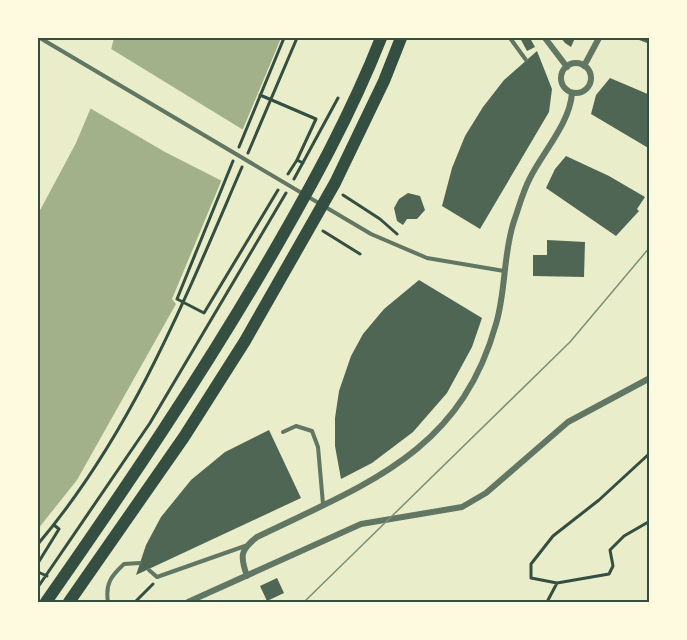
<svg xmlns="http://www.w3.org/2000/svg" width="687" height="640" viewBox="0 0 687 640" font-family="'Fira Sans',sans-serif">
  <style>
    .water { fill: #a3b18a }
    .pier { fill: #e9edc9 }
    .building { fill: #4f6655 }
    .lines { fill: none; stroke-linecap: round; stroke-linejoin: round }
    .path { stroke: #344e41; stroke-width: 3 }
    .service { stroke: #617663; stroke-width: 4 }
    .minor { stroke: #617663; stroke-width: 6 }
    .primary { stroke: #344e41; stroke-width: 12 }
    .tram { stroke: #7c8e77; stroke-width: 1.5 }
    .neatline { fill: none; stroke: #344e41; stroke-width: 2 }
  </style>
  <rect width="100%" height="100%" fill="#e9edc9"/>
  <path class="water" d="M114 38H281L172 299 176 304 77 480 38 529V214L76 143 105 74Z"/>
  <path class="pier" d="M108 47 245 131 224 182 165 152 88 107 102 73Z"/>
  <path class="building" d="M520 38H530L535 47 527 51Z
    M561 38H575L571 47 565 43Z
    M634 38H650V45L647 43Z
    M537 51 552 89 549 112 480 229 442 206 452 168 465 136 483 107 504 80Z
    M610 78 650 95V149L591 114 596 95Z
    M566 156 609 176 645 197 637 209 639 211 616 236 546 188 555 169Z
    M408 193 420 196 425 210 417 219H407L403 225 397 221 394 208 399 199Z
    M547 240 585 242 584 277 533 276V255H547Z
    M419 280 482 318 472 347 447 393 413 432 372 463 341 479 335 446V418L339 391 351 356 363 334 384 309Z
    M269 430 301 498 136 575 146 545 161 517 191 480 225 452Z
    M277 578 284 593 267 601 260 586Z"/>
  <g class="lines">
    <path class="path" d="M260 95 316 119 297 160
      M239 147 284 38
      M248 153 297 38
      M233 161 177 299 204 313 278 190
      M288 174 297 160 303 163
      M294 179 338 98
      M343 195 380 219 397 234
      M323 231 360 254
      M650 453 599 500 553 536 531 564V578L557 583 609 574 613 566 610 550 624 536 650 521
      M38 544C132 433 185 299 242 167
      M38 563 59 529 54 525
      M38 572 47 576
      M38 587 150 423 286 193
      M135 602 153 584
      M547 602 557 583"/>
    <path class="service" d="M40 38 371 234 427 258 504 271
      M510 38 526 60
      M283 432 296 426 312 431 318 447 323 504
      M149 570 157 577 245 546
      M108 602C105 584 111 576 124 564L140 563"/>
    <path class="minor" d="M545 38 567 67
      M561 78a15 15 0 1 1 30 0a15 15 0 1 1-30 0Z
      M584 66 599 38
      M247 576C240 556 240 550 257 537 366 484 460 453 496 324 506 291 503 254 514 221 519 207 523 191 530 178 543 152 570 123 572 93
      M188 602 361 524 462 507 486 493 568 422 650 378"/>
    <path class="primary" d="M46 602C125 489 202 375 271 256 312 185 351 114 381 38
      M69 602 184 437 245 341 335 183 384 81 401 38"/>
    <path class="tram" d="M304 602 570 342 650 247"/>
  </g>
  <rect width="687" height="640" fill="none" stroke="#fefae0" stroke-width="78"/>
  <rect x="39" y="39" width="609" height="562" class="neatline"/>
</svg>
